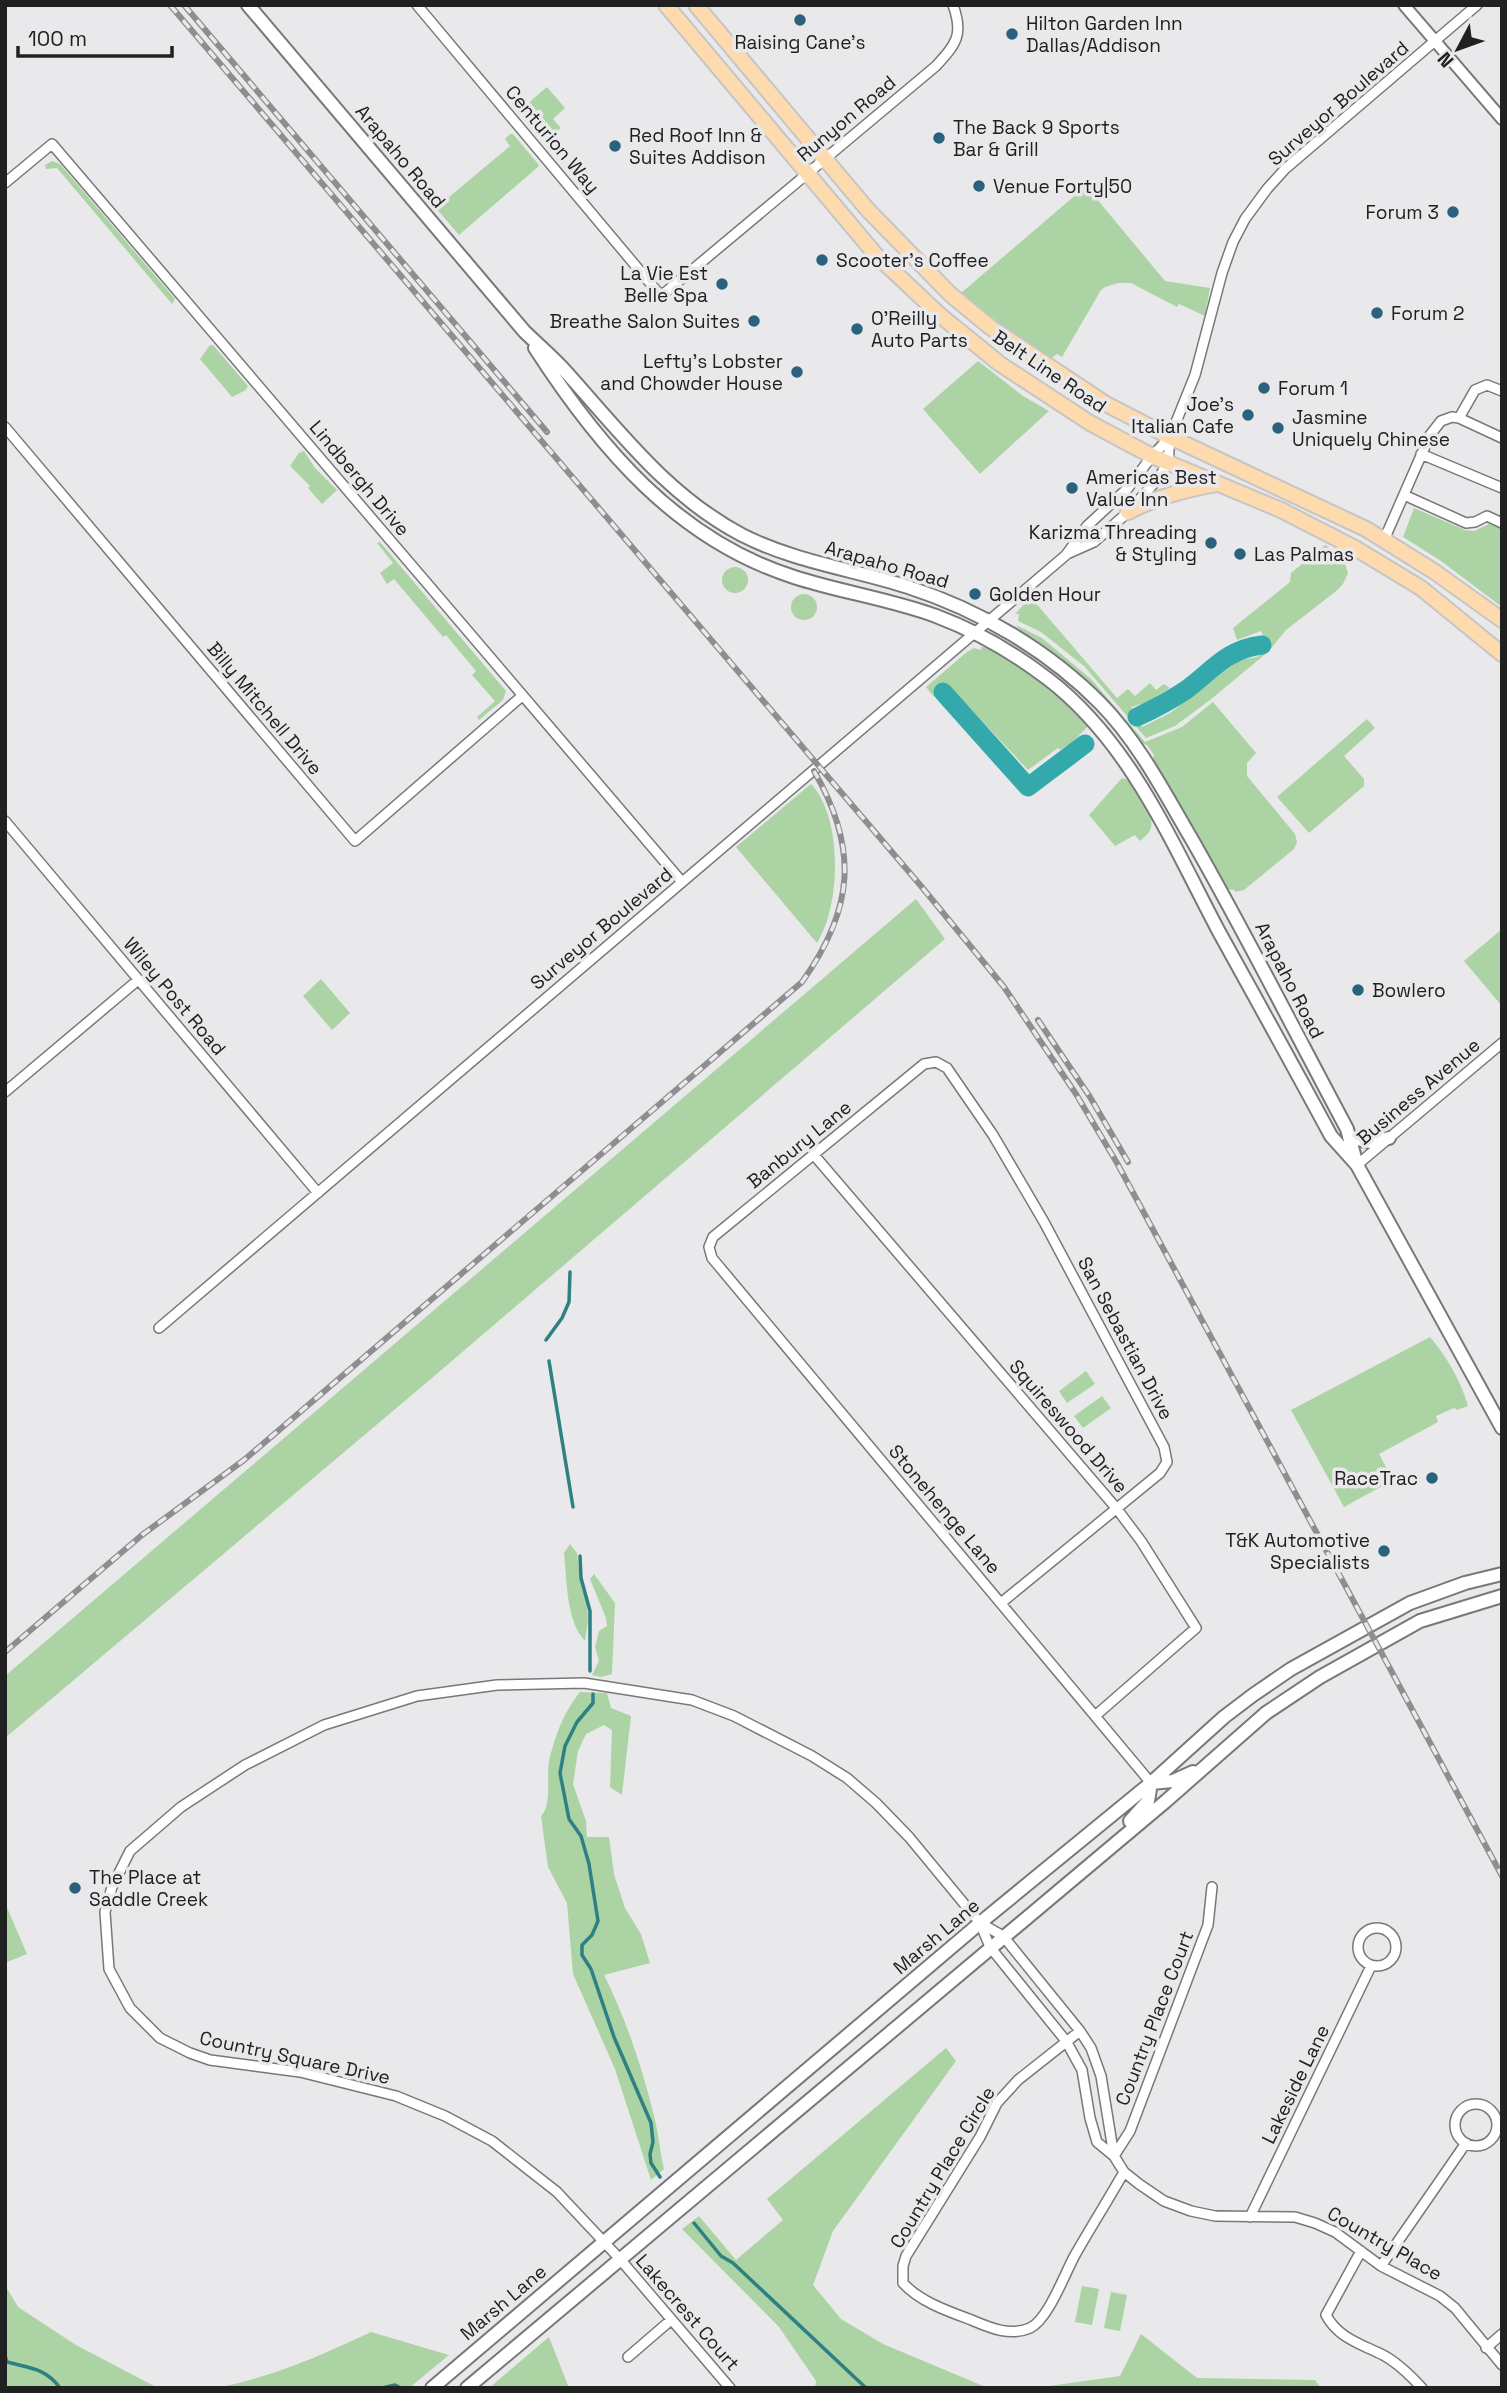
<svg xmlns="http://www.w3.org/2000/svg" width="1507" height="2393" viewBox="0 0 1507 2393" font-family="'Space Grotesk',sans-serif">
  <style>
    .green { fill: #acd3a3 }
    .lines { fill: none; stroke-linecap: round; stroke-linejoin: round }
    .stream { stroke: #2e8082; stroke-width: 3.5 }
    .river { stroke: #34a9ab; stroke-width: 19 }
    .minor-casing { stroke: #78787a; stroke-width: 12 }
    .tertiary-casing { stroke: #78787a; stroke-width: 14 }
    .secondary-casing { stroke: #78787a; stroke-width: 16 }
    .primary-casing { stroke: #c5c5c5; stroke-width: 18 }
    .minor { stroke: #fff; stroke-width: 9 }
    .tertiary { stroke: #fff; stroke-width: 10 }
    .secondary { stroke: #fff; stroke-width: 12 }
    .primary { stroke: #fedbaf; stroke-width: 14 }
    .rail-casing { stroke: #8e8e90; stroke-width: 6 }
    .rail { stroke: #e9e9eb; stroke-width: 3.5; stroke-dasharray: 10; stroke-linecap: butt }
    .poi-dot { fill: #2a617c; stroke: #e9e9eb; stroke-width: 2.5 }
    .labels { text-anchor: middle; stroke-width: 7; stroke-linejoin: round; paint-order: stroke }
    .poi-label { font-size: 19px; fill: #202021; stroke: #e9e9eb; text-anchor: start }
    .street-label { font-size: 19px; fill: #202021; stroke: #e9e9eb }
  </style>
  <rect width="100%" height="100%" fill="#e9e9eb"/>
  <path class="green" d="M547 87 565 108 553 119 561 128 547 140 543 139C519 110 518 111 547 87Z
    M510 134H513L539 165 538 167 459 235 436 208 510 146 505 139Z
    M52 161 60 164 175 299 172 304 57 168 46 169 45 165Z
    M1086 186 1165 281 1210 288 1205 316 1179 304 1177 307 1131 283H1118L1105 287 1101 290 1062 357 1057 354 1048 361 961 293Z
    M210 345H213L248 386 246 390 232 397 200 359Z
    M978 361 1023 396 1049 411 980 474 923 409Z
    M304 451 315 468 337 490 322 504 308 488 310 486 290 466 299 453Z
    M1414 508 1465 530 1474 531 1489 524 1502 528V607L1441 561 1403 537Z
    M380 542 506 691 503 700 479 720 477 717 495 701 472 675 476 671 446 635 443 637 394 579 387 584 380 573 393 563 377 543Z
    M1325 545 1347 558 1345 564 1348 573 1343 584 1335 592 1286 630 1268 652 1210 700 1175 726 1146 738 1084 666 1041 632 1018 621 1019 614H1015L1028 600 1034 601 1117 698 1128 689 1135 696 1150 683 1156 690 1164 684 1170 688 1145 703 1131 707 1142 727 1170 713 1238 661C1248 657 1256 660 1265 652V640L1261 631 1237 640 1233 628 1290 582 1291 573Z
    M722 580a13 13 0 1 1 26 0a13 13 0 1 1-26 0Z
    M791 607a13 13 0 1 1 26 0a13 13 0 1 1-26 0Z
    M1016 625 1042 638 1092 680 1145 742 1182 727 1213 702 1256 753 1247 763V776L1295 834 1297 842 1294 849 1244 890 1235 892V890L1227 889 1152 762 1154 755 1147 745 1140 743 1062 661 1020 631Z
    M981 647C1011 648 1067 704 1088 726L1072 743 1060 750 1058 748 1028 770 949 686 934 697 926 687 967 652 974 648 981 650Z
    M1367 719 1375 728 1344 756 1364 779V786L1309 833 1277 797Z
    M1122 778 1130 780 1151 819C1153 830 1148 834 1140 841L1135 835 1115 846 1089 815Z
    M811 784C843 818 841 905 817 943L736 847Z
    M916 899 945 939 432 1378 5 1738V1676Z
    M1502 929V1006L1464 961Z
    M321 979 350 1013 332 1030 303 996Z
    M1430 1337C1447 1357 1461 1381 1468 1406L1457 1410 1454 1408 1436 1416 1438 1422 1379 1454 1393 1480 1344 1507 1291 1410Z
    M1086 1371 1095 1384 1067 1403 1059 1391Z
    M1102 1396 1111 1408 1083 1428 1074 1416Z
    M570 1544 577 1553 580 1578 587 1598 588 1620 585 1641C566 1621 567 1580 564 1553Z
    M594 1574 615 1603 612 1674 601 1677 592 1675 599 1661 595 1647 599 1631 607 1626 606 1618 590 1579Z
    M580 1692 607 1693 611 1708 631 1716 622 1795 610 1787 612 1730 604 1725 586 1734 578 1751 573 1784 586 1821 587 1837H609L614 1874 625 1908 641 1934 650 1963 604 1975C627 2021 643 2070 655 2120 659 2136 660 2153 664 2169L651 2180 615 2069 573 1974 567 1903 548 1867 541 1816C553 1805 545 1774 550 1757 556 1733 564 1712 580 1692Z
    M5 1903 27 1954 5 1963Z
    M946 2048 956 2061 833 2231 813 2285 841 2319 883 2344 988 2388H815L816 2381 779 2327 682 2229 699 2216 736 2260 783 2220 767 2199Z
    M5 2285 18 2307 76 2345 158 2388H5Z
    M1082 2286 1099 2289 1092 2325 1075 2322Z
    M1111 2292 1127 2295 1120 2331 1104 2328Z
    M371 2332 449 2355 409 2388H215C270 2378 320 2356 371 2332Z
    M1141 2334 1197 2378 1315 2380 1321 2388H1035L1120 2376Z
    M549 2337 569 2388H489Z"/>
  <g class="lines">
    <path class="stream" d="M546 1340 562 1318 569 1302 570 1272
      M549 1361 573 1507
      M580 1556 581 1578 590 1611V1671
      M593 1694V1703L577 1722 565 1746 560 1773 569 1819 581 1836 589 1864 598 1921 592 1935 582 1945V1955L591 1969 614 2037 651 2123 653 2142 650 2154 651 2163 660 2177
      M694 2223 721 2256 733 2263 866 2388
      M5 2356 7 2362C29 2368 46 2368 60 2388
      M382 2388 395 2385 401 2388"/>
    <path class="river" d="M943 692 1028 787 1085 744
      M1137 717C1154 709 1171 700 1186 690 1213 670 1227 649 1262 645"/>
    <g class="minor-casing">
      <path id="minor" d="M417 5 661 296 936 66C956 44 964 35 953 5
        M5 183 52 144 682 882
        M1459 418 1475 390 1487 385 1502 391
        M5 427 355 841 522 696
        M1421 454 1502 488
        M1404 495 1466 523 1475 522 1487 516 1502 523
        M1384 540 1430 435 1441 421 1452 417 1459 418 1502 438
        M1067 554 1094 542 1126 514 1158 479 1168 463 1170 437 1195 375 1222 273 1233 242 1245 219 1267 189 1285 169 1477 5
        M5 821 318 1193
        M5 1092 138 980
        M814 1155 1117 1509 1141 1541 1196 1628 1095 1716
        M1357 1165 1502 1043
        M159 1328 1066 555 1087 526 1128 488 1152 456 1170 437
        M1001 1603 1160 1473 1167 1462 1164 1447 1044 1222 993 1135 947 1068 936 1062 924 1064 713 1237 709 1247 712 1258 1151 1783
        M980 1923 1003 1936 1080 2031 1091 2048 1101 2076 1114 2156
        M1358 1947a19 19 0 1 1 38 0a19 19 0 1 1-38 0Z
        M1080 2031 1018 2080 997 2103 980 2137 906 2256 903 2266V2283C919 2301 947 2311 969 2319 988 2327 1009 2337 1030 2328 1048 2320 1065 2273 1075 2255 1091 2227 1108 2200 1124 2172
        M1455 2125a21 21 0 1 1 42 0a21 21 0 1 1-42 0Z
        M1114 2156 1130 2131 1208 1925 1212 1887
        M1250 2217 1371 1966
        M1361 2251 1326 2315C1338 2338 1361 2344 1383 2355 1398 2363 1411 2376 1422 2388
        M1381 2266 1466 2143
        M1486 2348 1502 2334
        M628 2357 671 2320
        M730 2388 619 2258 557 2192 492 2141 445 2116 396 2096 300 2072 210 2060 190 2053 160 2038 130 2008 109 1969 105 1912 112 1887 130 1851 181 1807 245 1765 324 1725 417 1696 497 1685 584 1683 692 1700 734 1716 812 1756 847 1778 876 1803 909 1837 980 1923 990 1947 1066 2041 1082 2070 1090 2118 1097 2142 1114 2156 1124 2172 1139 2184 1164 2201 1191 2211 1215 2216 1295 2217 1315 2223 1335 2232 1381 2266 1440 2296 1455 2308 1502 2365"/>
    </g>
    <g class="tertiary-casing">
      <path id="tertiary" d="M1404 5 1502 119"/>
    </g>
    <g class="secondary-casing">
      <path id="secondary" d="M248 5 524 331C538 345 554 358 567 373 621 433 668 496 742 535 795 562 852 569 908 587 979 610 1048 650 1101 704 1139 743 1164 792 1191 838 1246 934 1295 1032 1347 1129L1357 1165
        M535 348C599 447 677 540 794 577 840 592 890 599 936 616 976 631 1014 653 1048 679 1130 742 1171 841 1218 930 1256 999 1294 1067 1331 1136L1357 1165 1502 1428
        M1349 1137 1370 1142 1389 1138
        M1151 1783 1173 1781 1193 1772
        M1130 1821 1148 1801 1151 1783
        M432 2388 980 1923 1151 1783 1224 1717 1253 1695 1291 1669 1410 1603 1465 1583 1502 1574
        M467 2388 1166 1801 1266 1713 1320 1677 1420 1621 1502 1596"/>
    </g>
    <g class="primary-casing">
      <path id="primary" d="M666 5 876 255 941 316 1000 364 1090 423 1152 456 1281 510 1355 548 1421 588 1502 654
        M696 5 867 209 950 294 990 327 1106 404 1170 437 1366 529 1435 572 1502 620
        M1128 512C1157 497 1184 490 1216 484"/>
    </g>
    <use href="#minor" class="minor"/>
    <use href="#tertiary" class="tertiary"/>
    <use href="#secondary" class="secondary"/>
    <use href="#primary" class="primary"/>
    <g class="rail-casing">
      <path id="rail" d="M170 5 921 886 1004 987 1076 1094 1117 1163 1502 1876
        M184 5 547 432
        M1038 1020 1090 1097 1128 1162
        M5 1652 142 1535 244 1460 802 982C854 909 859 849 814 771"/>
    </g>
    <use href="#rail" class="rail"/>
  </g>
  <g class="poi-dot">
    <circle cx="800" cy="20" r="7"/>
    <circle cx="1012" cy="34" r="7"/>
    <circle cx="939" cy="138" r="7"/>
    <circle cx="615" cy="146" r="7"/>
    <circle cx="979" cy="186" r="7"/>
    <circle cx="1453" cy="212" r="7"/>
    <circle cx="822" cy="260" r="7"/>
    <circle cx="722" cy="284" r="7"/>
    <circle cx="1377" cy="313" r="7"/>
    <circle cx="754" cy="321" r="7"/>
    <circle cx="857" cy="329" r="7"/>
    <circle cx="797" cy="372" r="7"/>
    <circle cx="1264" cy="388" r="7"/>
    <circle cx="1248" cy="415" r="7"/>
    <circle cx="1278" cy="428" r="7"/>
    <circle cx="1072" cy="488" r="7"/>
    <circle cx="1211" cy="543" r="7"/>
    <circle cx="1240" cy="554" r="7"/>
    <circle cx="975" cy="594" r="7"/>
    <circle cx="1358" cy="990" r="7"/>
    <circle cx="1432" cy="1478" r="7"/>
    <circle cx="1384" cy="1551" r="7"/>
    <circle cx="75" cy="1888" r="7"/>
  </g>
  <g class="labels">
    <g class="poi-label">
      <text x="1026" y="30">Hilton Garden Inn<tspan x="1026" dy="22">Dallas/Addison</tspan></text>
      <text x="800" y="49" text-anchor="middle">Raising Cane's</text>
      <text x="953" y="134">The Back 9 Sports<tspan x="953" dy="22">Bar &amp; Grill</tspan></text>
      <text x="629" y="142">Red Roof Inn &amp;<tspan x="629" dy="22">Suites Addison</tspan></text>
      <text x="993" y="193">Venue Forty|50</text>
      <text x="1439" y="219" text-anchor="end">Forum 3</text>
      <text x="836" y="267">Scooter's Coffee</text>
      <text x="708" y="280" text-anchor="end">La Vie Est<tspan x="708" dy="22">Belle Spa</tspan></text>
      <text x="1391" y="320">Forum 2</text>
      <text x="871" y="325">O'Reilly<tspan x="871" dy="22">Auto Parts</tspan></text>
      <text x="740" y="328" text-anchor="end">Breathe Salon Suites</text>
      <text x="783" y="368" text-anchor="end">Lefty's Lobster<tspan x="783" dy="22">and Chowder House</tspan></text>
      <text x="1278" y="395">Forum 1</text>
      <text x="1234" y="411" text-anchor="end">Joe's<tspan x="1234" dy="22">Italian Cafe</tspan></text>
      <text x="1292" y="424">Jasmine<tspan x="1292" dy="22">Uniquely Chinese</tspan></text>
      <text x="1086" y="484">Americas Best<tspan x="1086" dy="22">Value Inn</tspan></text>
      <text x="1197" y="539" text-anchor="end">Karizma Threading<tspan x="1197" dy="22">&amp; Styling</tspan></text>
      <text x="1254" y="561">Las Palmas</text>
      <text x="989" y="601">Golden Hour</text>
      <text x="1372" y="997">Bowlero</text>
      <text x="1418" y="1485" text-anchor="end">RaceTrac</text>
      <text x="1370" y="1547" text-anchor="end">T&amp;K Automotive<tspan x="1370" dy="22">Specialists</tspan></text>
      <text x="89" y="1884">The Place at<tspan x="89" dy="22">Saddle Creek</tspan></text>
    </g>
    <g class="street-label">
      <text transform="translate(1338 103) rotate(-41)" y="7">Surveyor Boulevard</text>
      <text transform="translate(846 118) rotate(-40)" y="7">Runyon Road</text>
      <text transform="translate(553 139) rotate(50)" y="7">Centurion Way</text>
      <text transform="translate(401 156) rotate(50)" y="7">Arapaho Road</text>
      <text transform="translate(1050 371) rotate(34)" y="7">Belt Line Road</text>
      <text transform="translate(360 478) rotate(50)" y="7">Lindbergh Drive</text>
      <text transform="translate(887 564) rotate(16)" y="7">Arapaho Road</text>
      <text transform="translate(265 708) rotate(50)" y="7">Billy Mitchell Drive</text>
      <text transform="translate(601 928) rotate(-40)" y="7">Surveyor Boulevard</text>
      <text transform="translate(1290 980) rotate(63)" y="7">Arapaho Road</text>
      <text transform="translate(175 996) rotate(50)" y="7">Wiley Post Road</text>
      <text transform="translate(1418 1091) rotate(-40)" y="7">Business Avenue</text>
      <text transform="translate(799 1144) rotate(-39)" y="7">Banbury Lane</text>
      <text transform="translate(1126 1338) rotate(62)" y="7">San Sebastian Drive</text>
      <text transform="translate(1069 1426) rotate(49)" y="7">Squireswood Drive</text>
      <text transform="translate(945 1509) rotate(50)" y="7">Stonehenge Lane</text>
      <text transform="translate(936 1936) rotate(-40)" y="7">Marsh Lane</text>
      <text transform="translate(1154 2018) rotate(-69)" y="7">Country Place Court</text>
      <text transform="translate(295 2057) rotate(12)" y="7">Country Square Drive</text>
      <text transform="translate(1295 2084) rotate(-64)" y="7">Lakeside Lane</text>
      <text transform="translate(942 2167) rotate(-59)" y="7">Country Place Circle</text>
      <text transform="translate(1385 2243) rotate(30)" y="7">Country Place</text>
      <text transform="translate(503 2302) rotate(-40)" y="7">Marsh Lane</text>
      <text transform="translate(688 2312) rotate(49)" y="7">Lakecrest Court</text>
    </g>
  </g>
  <rect width="1507" height="2393" fill="none" stroke="#202021" stroke-width="14"/>
  <g transform="translate(1458 49) rotate(229)" stroke="#e9e9eb" stroke-width="5" paint-order="stroke">
  <path d="M0-5L12 26L0 18L-12 26Z" fill="#202021"/>
  <text y="-10" font-size="19" font-weight="bold" text-anchor="middle" fill="#202021">N</text>
  </g>
  <path d="M18 46v10h154v-10" fill="none" stroke="#202021" stroke-width="3.5"/>
  <text x="28" y="46" font-size="21" fill="#202021" stroke="#e9e9eb" stroke-width="5" paint-order="stroke">100 m</text>
</svg>
